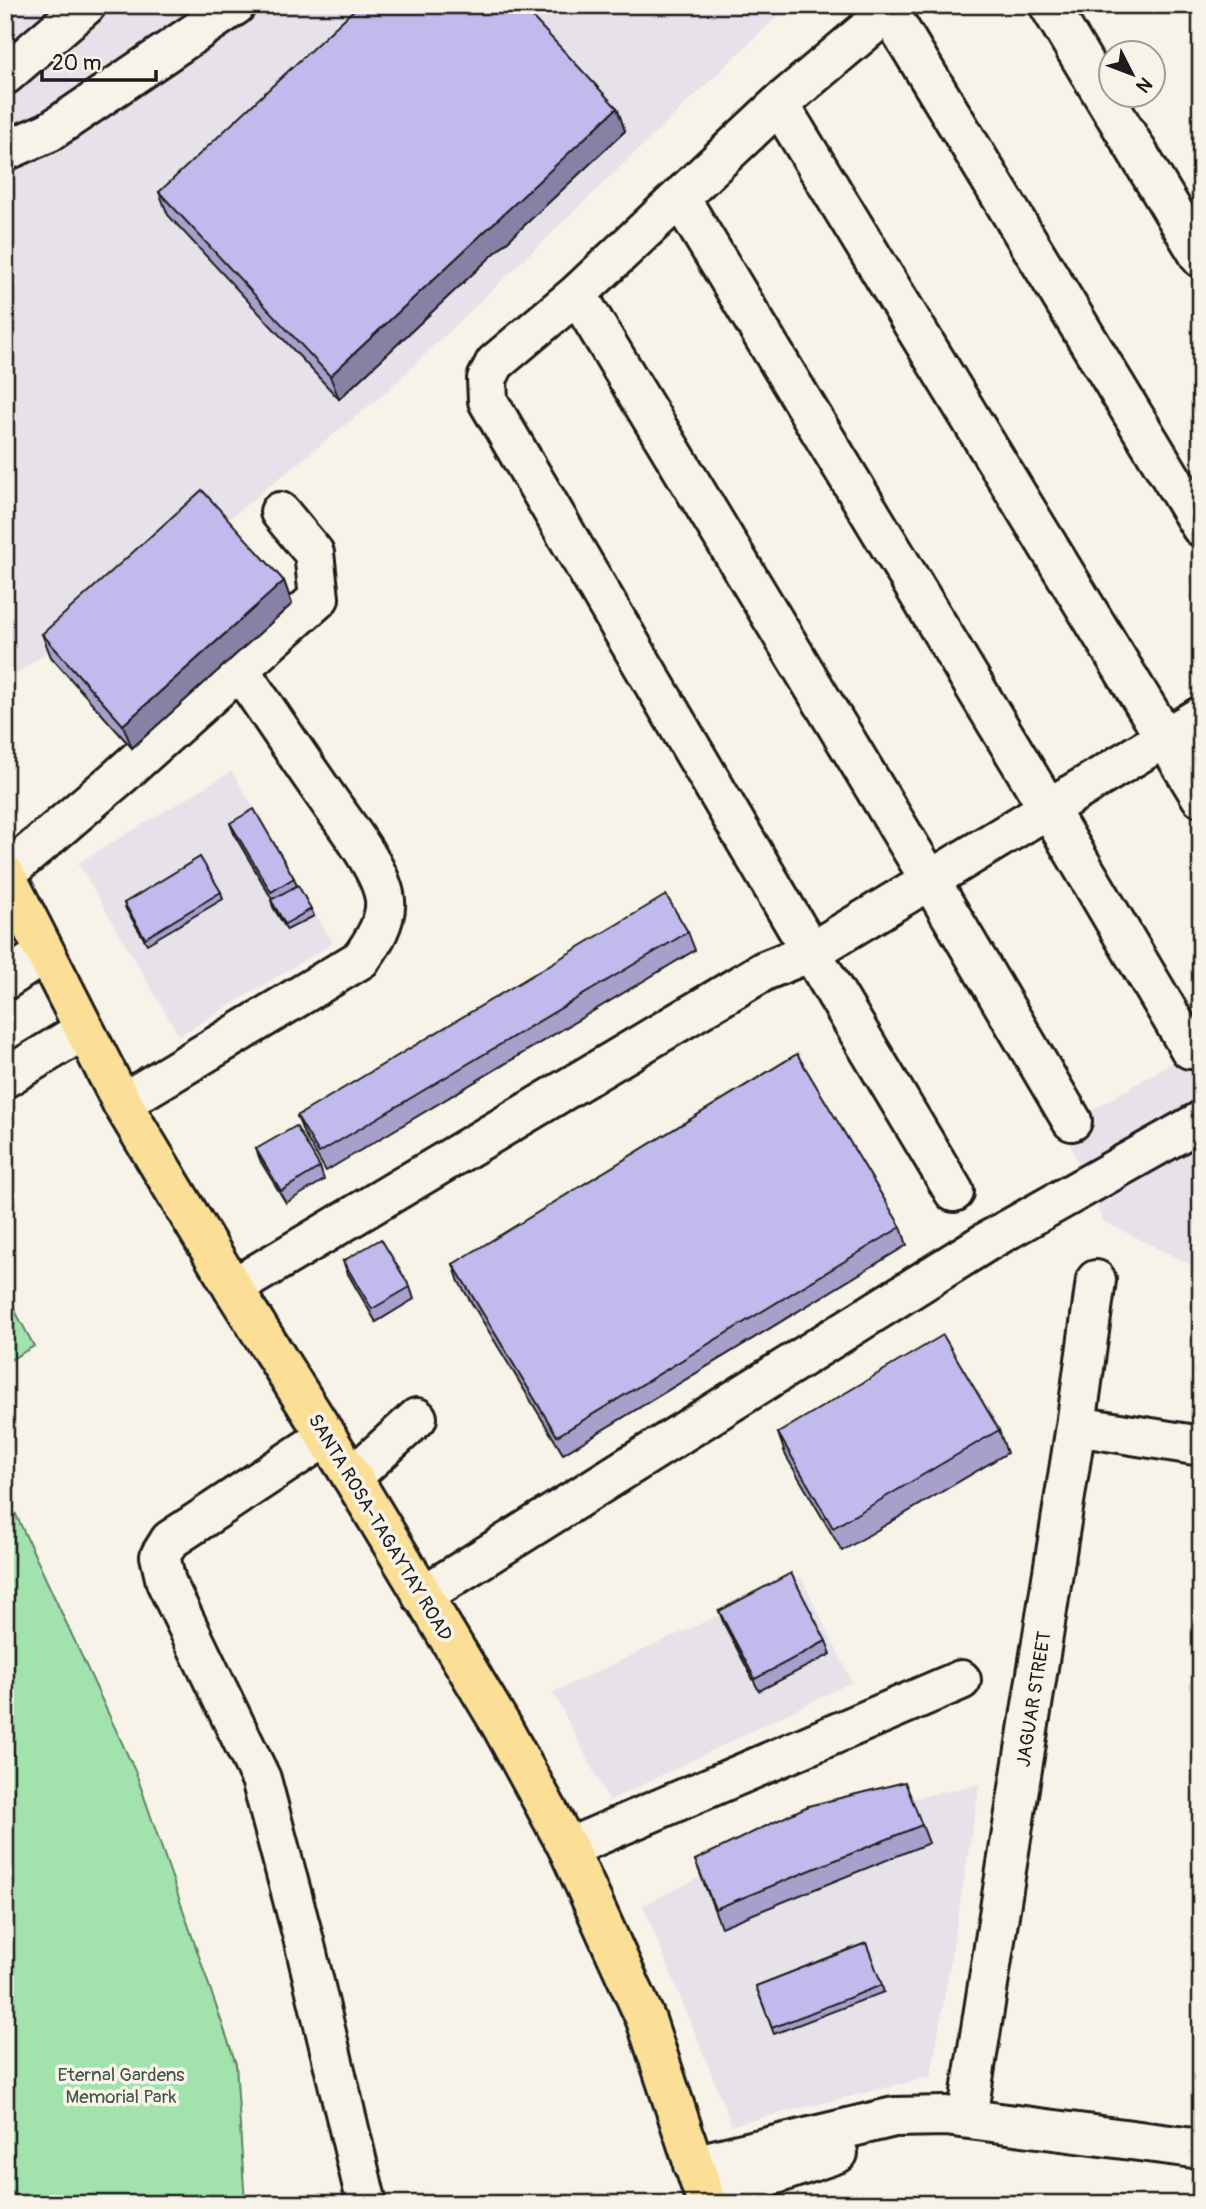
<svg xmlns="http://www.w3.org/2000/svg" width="1206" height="2209" viewBox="0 0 1206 2209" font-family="Pangolin,sans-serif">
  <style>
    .built { fill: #e7e2e9 }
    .green { fill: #a2e3ad; stroke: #5f8064; stroke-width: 2 }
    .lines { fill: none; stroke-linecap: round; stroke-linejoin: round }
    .minor-casing { stroke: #1c1c1c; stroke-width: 44 }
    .major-casing { stroke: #1c1c1c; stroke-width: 44 }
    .minor { stroke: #f7f3e8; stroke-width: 38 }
    .major { stroke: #fbdf96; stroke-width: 38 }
    .wall { fill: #a6a0cb; stroke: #1c1c1c; stroke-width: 2 }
    .shaded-wall { fill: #8782a5; stroke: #1c1c1c; stroke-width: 2 }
    .building { fill: #c1baec; stroke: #1c1c1c; stroke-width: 2 }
    .labels { text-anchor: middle; stroke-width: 7; stroke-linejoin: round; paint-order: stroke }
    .street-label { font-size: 19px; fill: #1c1c1c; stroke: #f7f3e8 }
    .park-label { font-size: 19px; fill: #445848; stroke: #f7f3e8 }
  </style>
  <rect width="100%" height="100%" fill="#f7f3e8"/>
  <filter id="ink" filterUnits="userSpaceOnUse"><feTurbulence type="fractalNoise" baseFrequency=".0143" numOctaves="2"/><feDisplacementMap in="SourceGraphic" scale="14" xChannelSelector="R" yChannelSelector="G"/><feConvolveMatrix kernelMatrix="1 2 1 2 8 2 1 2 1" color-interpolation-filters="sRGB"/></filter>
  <g filter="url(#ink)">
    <path class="built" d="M5 5H789L384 394 184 555 5 682Z
      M232 771 333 943 179 1036 78 863Z
      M1201 1045V1270L1103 1221 1063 1128Z
      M801 1577 852 1682 609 1801 553 1692Z
      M980 1784 931 2077 732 2125 643 1905 826 1816Z"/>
    <path class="green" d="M5 1292 34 1346 5 1363Z
      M5 1491 136 1773 236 2064 245 2204H5Z"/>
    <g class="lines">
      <g class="minor-casing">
        <path id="minor" d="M885 5 1201 527
          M896 5 779 104 577 294 495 363 487 379 488 401 811 952 954 1192
          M1049 5 1201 258
          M5 75 86 5
          M779 104 1201 797
          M5 151 49 132 236 5
          M680 198 1048 808 1190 1049
          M577 294 930 880 1072 1121
          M5 874 120 776 319 598 314 553 280 512
          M5 980 44 954
          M5 1078 84 1030
          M122 1103 361 959C373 942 387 921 385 900 382 870 344 823 327 798 297 755 268 712 239 669
          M233 1288 764 971 811 952 1201 716
          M1076 1426 1201 1446
          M327 1436 170 1540 160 1556 166 1582 261 1779 304 1941 367 2204
          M352 1477 417 1418
          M422 1596 986 1242 1201 1121
          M568 1848 961 1680
          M967 2118 1076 1426 1096 1280
          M693 2165 894 2117 946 2116 1201 2149
          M705 2198 838 2153"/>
      </g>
      <g class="major-casing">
        <path id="major" d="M5 874 122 1103 233 1288 352 1477 501 1725 568 1848 646 2020 707 2204"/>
      </g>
      <use href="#minor" class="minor"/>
      <use href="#major" class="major"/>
    </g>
    <path class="wall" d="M617 108 625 131 339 399 168 215 159 192Z
      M284 581 292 604 132 748 51 657 42 634Z
      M230 823 294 878 297 886 311 909 314 916 287 930 273 907 271 900 272 899 235 836Z
      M221 892 223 899 147 944 126 909 124 903Z
      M688 932 695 950 326 1171 304 1134 297 1116Z
      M256 1149 320 1167 324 1180 286 1203 261 1162Z
      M901 1227 907 1245 563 1454 459 1282 453 1264Z
      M343 1261 410 1287 414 1299 376 1322 348 1274Z
      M999 1430 1007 1453 842 1551 786 1456 778 1433Z
      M719 1611 826 1641 831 1654 759 1691 724 1624Z
      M922 1825 929 1843 721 1927 695 1860Z
      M866 1943 884 1992 774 2034 756 1986Z"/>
    <path class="shaded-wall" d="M617 108 625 131 339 399 330 376Z
      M284 581 292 604 132 748 123 725Z"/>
    <path class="building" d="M359 5H521L617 108 330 376 159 192Z
      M202 490 284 581 123 725 42 634Z
      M254 809 294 878 271 892 230 823Z
      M200 857 221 892 145 938 124 903Z
      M298 885 311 909 285 924 271 900Z
      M666 895 688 932 319 1153 297 1116Z
      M797 1054 901 1227 557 1436 453 1264Z
      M296 1126 320 1167 281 1191 256 1149Z
      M381 1239 410 1287 372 1309 343 1261Z
      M943 1335 999 1430 833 1528 778 1433Z
      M791 1573 826 1641 755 1679 719 1611Z
      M905 1782 922 1825 715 1909 695 1860 808 1806Z
      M866 1943 882 1985 772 2028 756 1986Z"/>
  </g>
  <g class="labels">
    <g class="street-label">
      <text transform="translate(381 1527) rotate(59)" y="7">SANTA ROSA-TAGAYTAY ROAD</text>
      <text transform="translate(1033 1699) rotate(-81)" y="7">JAGUAR STREET</text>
    </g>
    <g class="park-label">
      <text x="121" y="2081">Eternal Gardens<tspan x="121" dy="22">Memorial Park</tspan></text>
    </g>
  </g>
  <rect width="1206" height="2209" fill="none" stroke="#f7f3e8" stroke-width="28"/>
  <rect x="14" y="14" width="1178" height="2181" fill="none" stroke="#1c1c1c" stroke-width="2.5" filter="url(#ink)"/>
  <g transform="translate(1132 74) rotate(132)"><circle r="33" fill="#f7f3e8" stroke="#9f9d96" stroke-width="2"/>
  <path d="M0-5L12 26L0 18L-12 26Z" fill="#1c1c1c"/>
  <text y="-10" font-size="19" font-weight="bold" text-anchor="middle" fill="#1c1c1c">N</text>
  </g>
  <path d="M42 70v10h114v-10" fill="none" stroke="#1c1c1c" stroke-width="3.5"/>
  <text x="52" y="70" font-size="21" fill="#1c1c1c" stroke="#f7f3e8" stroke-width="5" paint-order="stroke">20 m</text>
</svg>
